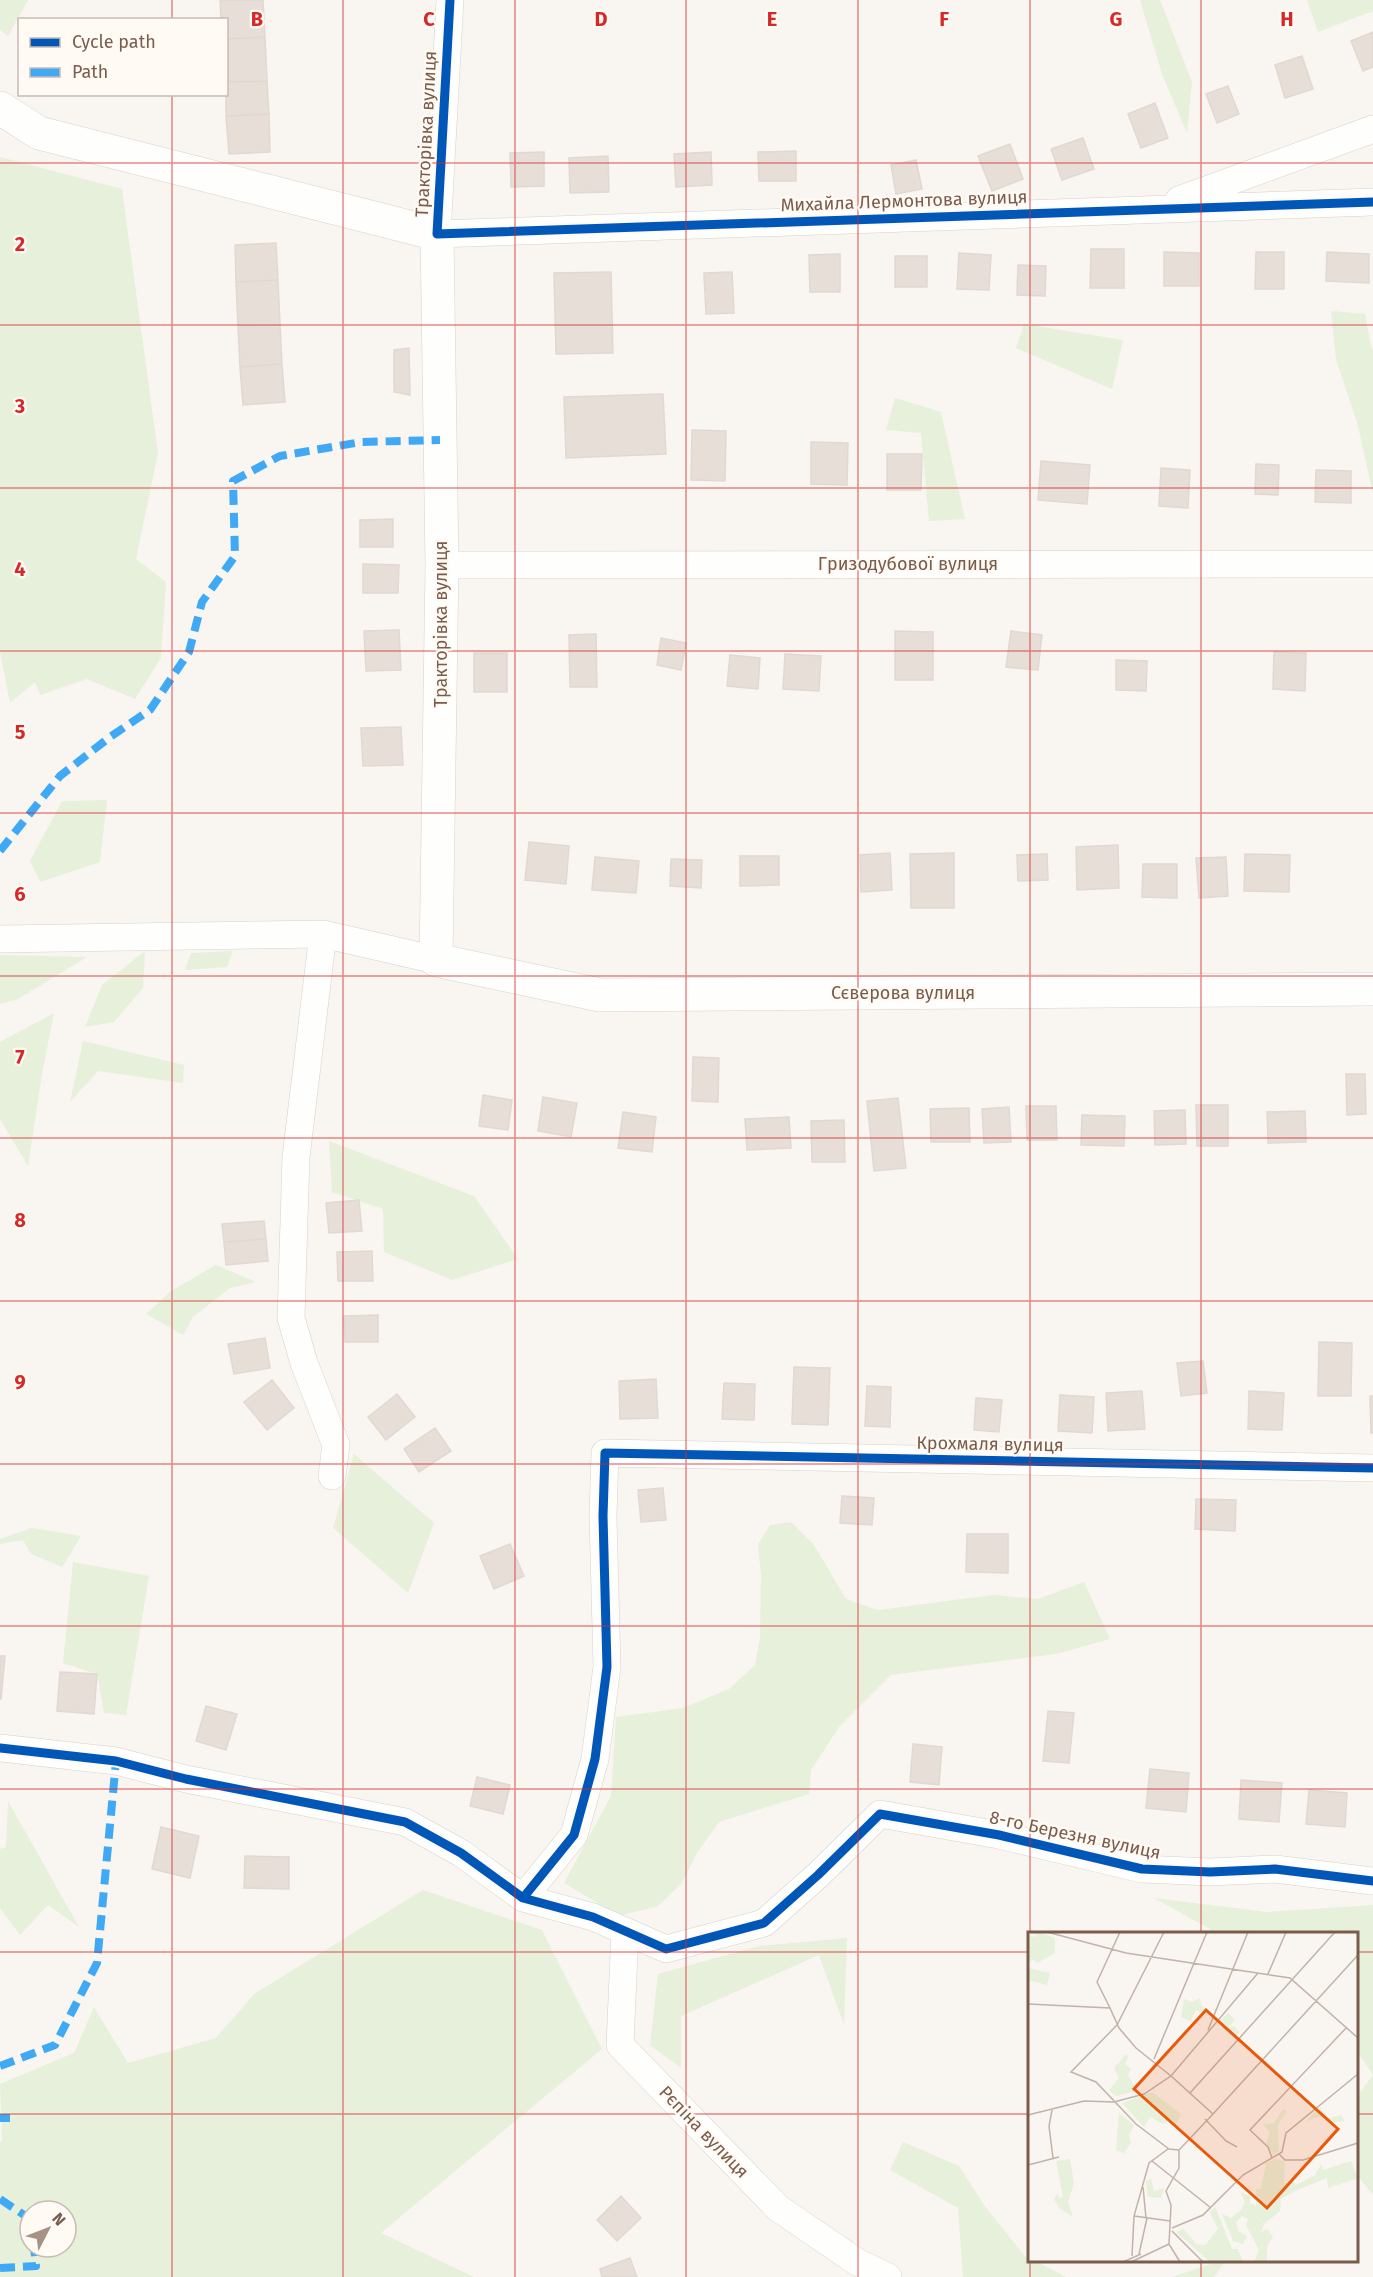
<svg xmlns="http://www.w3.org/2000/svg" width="1373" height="2277" font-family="'Fira Sans',sans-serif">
	<rect width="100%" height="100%" fill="#f9f5f0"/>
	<path fill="#e7f0db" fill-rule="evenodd" d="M0 0H28L8 36 0 30Z
		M1140 0H1160L1192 82 1187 133 1162 74Z
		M1307 0H1373V11L1318 32Z
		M0 157 122 189 158 453 136 559 166 582 161 658 135 699 87 679 40 695 35 682 10 703 0 652Z
		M1331 311 1365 314 1371 347 1373 350V493L1357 422 1336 359Z
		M1024 324 1123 340 1112 389 1016 348Z
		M895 398 941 412 965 519 929 521 921 433 886 430Z
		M107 800 100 862 40 882 30 861 62 801Z
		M145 951 143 988 114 1022 85 1027 102 985Z
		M233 951 227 967 185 970 191 953Z
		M0 955 87 957 18 999 0 1004Z
		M54 1013 42 1074 28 1166 0 1119V1042Z
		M83 1041 184 1065 183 1083 98 1071 70 1102Z
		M329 1141 474 1196 518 1259 452 1280 384 1252 383 1209 332 1192Z
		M216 1265 256 1282 230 1288 193 1317 183 1335 146 1314 171 1291Z
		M354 1454 434 1523 408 1593 333 1528Z
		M791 1522 814 1545 846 1599 878 1610 993 1595 1038 1599 1084 1582 1110 1639 1056 1654 891 1675 839 1727 811 1770 809 1794 719 1822 697 1853 681 1884 658 1906 619 1916 564 1883 611 1796 616 1717 683 1708 729 1689 755 1665 760 1637 761 1576 758 1544 770 1525Z
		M32 1528 81 1536 62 1567 31 1554 23 1540 0 1544V1539Z
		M73 1562 149 1576 126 1715 104 1713 97 1674 63 1663Z
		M8 1801 79 1927 48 1905 20 1935 0 1908V1849L6 1847Z
		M423 1890 542 1930 602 2049 381 2233 474 2277H0V2142L2 2141 0 2084 74 2053 94 2007 128 2063 216 2038 254 1994ZM30 2211H66V2247H30Z
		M1154 1898 1267 1912 1373 1905V2195L1356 2174 1357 2096 1373 2075 1357 2051 1356 1934 1217 1933Z
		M847 1938 844 2025 819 1955 681 2016V2068L650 2045 658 1974 759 1946Z
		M903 2142 959 2166 986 2208 1025 2256 1029 2258 1030 2260 1035 2261 1066 2277H963L958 2208 890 2170Z
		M1220 2261H1225L1214 2277H1172Z"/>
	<path fill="#e6ded7" stroke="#e2d8d2" stroke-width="1.5" d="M220 0H263L265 37 226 39V20H221Z
		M1373 32V67L1363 71 1351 41Z
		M265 37 267 81 226 82V39Z
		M1302 56 1313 89 1285 98 1275 65Z
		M267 81 269 114 226 116V82Z
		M1228 86 1239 114 1217 123 1206 94Z
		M1155 103 1168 138 1141 148 1128 114Z
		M269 114 270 152 229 154 226 116Z
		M1083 138 1094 169 1062 180 1051 149Z
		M1010 144 1023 179 992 191 978 156Z
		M796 151V181H759L758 152Z
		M544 152V186L511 187 510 153Z
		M711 152 712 185 676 187 674 154Z
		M608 156 609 192 570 193 569 158Z
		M916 160 922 189 896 194 891 165Z
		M276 243 278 280 236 282 235 245Z
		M1091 249H1124V288H1090Z
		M1164 252 1199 253V286H1164Z
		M1256 252H1284V289H1255Z
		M1327 252 1369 254V283L1326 281Z
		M959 253 991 255 989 290 957 289Z
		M840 254V292H810L809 255Z
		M895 256H927V287H895Z
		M1018 265 1046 266 1045 296 1017 295Z
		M611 272 613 353 556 354 554 273Z
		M732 272 734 313 706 314 704 273Z
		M278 280 280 325 238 326 236 282Z
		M280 325 282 364 240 367 238 326Z
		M409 348 410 395 394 392V350Z
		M282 364 285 402 243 405 240 367Z
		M663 394 666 454 566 458 564 397Z
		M692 430 726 431 725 481 691 480Z
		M811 442 848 443 847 485 811 484Z
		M887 454H922L921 490H887Z
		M1041 461 1090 465 1087 504 1038 500Z
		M1256 464 1279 465 1278 495 1255 494Z
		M1161 468 1190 470 1188 508 1159 506Z
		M1316 470 1351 471V503L1315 502Z
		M393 519V547H360V520Z
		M363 564 399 565 398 593H363Z
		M399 630 401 670 366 671 364 631Z
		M895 631 933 632V680H895Z
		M1011 631 1042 635 1038 670 1006 667Z
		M596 634 597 687H570L569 635Z
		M661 638 686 643 681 670 657 665Z
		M1274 652 1306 653 1305 691 1273 689Z
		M474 653H507V692H474Z
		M785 654 821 656 819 691 783 689Z
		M730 655 760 658 758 689 727 686Z
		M1116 660 1147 661 1146 691 1116 690Z
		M401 727 403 765 363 766 361 728Z
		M529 842 569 846 566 884 525 880Z
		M1118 845 1119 888 1077 890 1076 847Z
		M890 853 892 890 861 892 860 855Z
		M954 853V908H911L910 854Z
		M1047 854 1048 880 1018 881 1017 855Z
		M1245 854 1290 855 1289 892 1244 891Z
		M740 856H779V885L740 886Z
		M595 857 639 861 636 893 592 890Z
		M1226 857 1228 896 1199 898 1196 858Z
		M671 859 702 860 701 888 670 886Z
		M1143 864H1177V898L1142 897Z
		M693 1057 719 1058 718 1102 692 1101Z
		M1346 1074H1365L1366 1114 1347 1115Z
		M483 1095 512 1100 508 1130 479 1126Z
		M543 1097 577 1103 571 1137 538 1131Z
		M898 1098 906 1168 874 1171 867 1101Z
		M1196 1105H1228V1146H1197Z
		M1026 1106H1056L1057 1140H1027Z
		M1009 1107 1011 1142 984 1143 982 1109Z
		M969 1108 970 1142H931L930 1109Z
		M1185 1110 1186 1144 1155 1145 1154 1111Z
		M1305 1111 1306 1142 1268 1143 1267 1112Z
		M623 1112 656 1117 652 1152 618 1148Z
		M1082 1115 1125 1116 1124 1146 1081 1145Z
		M789 1117 791 1148 747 1150 745 1119Z
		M844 1120 845 1162H812L811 1121Z
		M359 1200 362 1231 329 1233 326 1203Z
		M264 1221 266 1239 224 1242 222 1224Z
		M266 1239 268 1261 226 1265 224 1242Z
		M372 1251 373 1281H338L337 1252Z
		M378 1315V1342H345L344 1316Z
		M265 1338 270 1368 234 1374 228 1344Z
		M1319 1342 1352 1343 1351 1396H1318Z
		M1203 1361 1207 1393 1181 1396 1177 1363Z
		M794 1367 830 1368 828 1425 792 1424Z
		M656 1379 658 1418 620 1419 619 1381Z
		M272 1380 294 1408 267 1430 244 1402Z
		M724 1383 755 1384 754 1420 722 1419Z
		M867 1386 891 1387 890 1427 865 1426Z
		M1142 1391 1145 1429 1108 1431 1106 1393Z
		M1249 1391 1284 1393 1282 1430 1248 1429Z
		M397 1394 415 1417 386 1440 368 1417Z
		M1060 1395 1094 1397 1092 1433 1058 1431Z
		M1370 1396H1373V1433H1371Z
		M976 1398 1002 1400 999 1432 974 1430Z
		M435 1428 451 1451 419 1472 404 1449Z
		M663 1488 666 1520 641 1522 638 1490Z
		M842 1496 874 1498 872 1525 840 1523Z
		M1196 1499 1236 1500 1235 1531 1195 1529Z
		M967 1534H1008V1573L966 1572Z
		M510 1544 524 1576 494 1589 480 1556Z
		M0 1656H5L1 1699H0Z
		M60 1672 97 1674 94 1714 57 1711Z
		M206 1706 237 1714 226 1750 196 1741Z
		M1048 1711 1074 1713 1069 1763 1043 1761Z
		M913 1744 942 1747 939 1785 910 1782Z
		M1150 1769 1189 1773 1186 1812 1146 1808Z
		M477 1777 510 1785 503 1814 470 1806Z
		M1241 1780 1282 1783 1279 1822 1239 1819Z
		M1309 1790 1347 1793 1345 1827 1306 1824Z
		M161 1827 199 1836 190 1878 152 1869Z
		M245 1856 289 1857V1889L244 1888Z
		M621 2196 641 2218 617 2241 597 2220Z
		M630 2258 637 2277H602L600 2269Z"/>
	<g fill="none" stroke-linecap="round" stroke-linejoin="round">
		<defs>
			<path id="street" d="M450 0 437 234 1373 202
				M1179 200 1373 129
				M442 565 1373 564
				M323 934 296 1157 291 1318 304 1363 336 1445 332 1476
				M0 939 323 934 436 960
				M0 1748 116 1761 186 1779 405 1822 461 1853 523 1898 593 1917 666 1949 764 1923 818 1875 880 1814 999 1835 1142 1869 1210 1872 1275 1869 1373 1881
				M523 1898 574 1835 595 1759 607 1667 603 1516 605 1453 1373 1468
				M625 1931 620 2045 778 2208 857 2262 888 2277"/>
			<path id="secondary" d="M0 108 39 133 437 234 442 565 436 960 600 995 1373 989"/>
		</defs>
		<use href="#street" stroke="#d7d1cb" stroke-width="28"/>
		<use href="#secondary" stroke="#d9d2cb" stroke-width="34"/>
		<use href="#street" stroke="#fefefd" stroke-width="27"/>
		<use href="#secondary" stroke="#fefefd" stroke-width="33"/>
		<path stroke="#3fa9f5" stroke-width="8" stroke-dasharray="15 8" stroke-linecap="butt" d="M0 851 60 776 110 737 150 710 189 652 202 602 235 556 233 481 280 456 361 442 440 440
			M0 2066 55 2045 97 1963 116 1761
			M0 2118H10
			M0 2199 30 2219
			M0 2268 36 2266 34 2247"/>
		<defs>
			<path id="cycleway" d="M450 0 437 234 1373 202
				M0 1748 116 1761 186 1779 405 1822 461 1853 523 1898 593 1917 666 1949 764 1923 818 1875 880 1814 999 1835 1142 1869 1210 1872 1275 1869 1373 1881
				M523 1898 574 1835 595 1759 607 1667 603 1516 605 1453 1373 1468"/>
		</defs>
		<use href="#cycleway" stroke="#fffaf3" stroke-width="13"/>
		<use href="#cycleway" stroke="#0057b8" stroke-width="9"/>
	</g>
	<path fill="none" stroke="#d62828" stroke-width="1.5" stroke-opacity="0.55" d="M172 0V20M343 0V2277M515 0V2277M686 0V2277M858 0V2277M1030 0V1934M1201 0V1934M172 94V2277M0 163H1373M0 325H1373M0 488H1373M0 651H1373M0 813H1373M0 976H1373M0 1138H1373M0 1301H1373M0 1464H1373M0 1626H1373M0 1789H1373M0 1952H1030M1356 1952H1373M0 2114H1030M1356 2114H1373M1030 2260V2277M1201 2260V2277"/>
	<g text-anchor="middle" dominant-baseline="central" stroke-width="4.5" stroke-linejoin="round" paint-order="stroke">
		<g font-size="18" fill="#7a5c4d" stroke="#fffaf3">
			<text transform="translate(426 134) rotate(-87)">Тракторівка вулиця</text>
			<text transform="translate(904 201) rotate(-2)">Михайла Лермонтова вулиця</text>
			<text x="908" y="564">Гризодубової вулиця</text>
			<text transform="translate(441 624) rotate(-90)">Тракторівка вулиця</text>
			<text x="903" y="993">Сєверова вулиця</text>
			<text transform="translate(990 1444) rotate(1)">Крохмаля вулиця</text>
			<text transform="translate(1075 1835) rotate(12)">8-го Березня вулиця</text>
			<text transform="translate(704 2132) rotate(46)">Рєпіна вулиця</text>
		</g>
	</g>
	<g transform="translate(1028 1932)">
		<rect width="330" height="330" fill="#f9f5f0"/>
		<path d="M10 0 27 6V21L9 31 5 27 0 33V3L7 5ZM0 36 22 41 19 53 0 48ZM172 66 173 73 179 77 177 83 168 78 163 88 176 95 153 85 156 67 164 70ZM200 81 207 88 200 96 206 94 212 100 208 104 194 96H199L193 88ZM97 123 101 124 97 132 103 137 100 143 109 159 88 164 81 158 91 146 86 136ZM124 160 153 182 148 193 141 190 135 192 122 185 116 195 94 171ZM292 175 301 186 313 183 317 189 300 192 298 186 289 185 277 190ZM255 177 259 179 250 193 251 219 245 223 238 211 242 201 235 192 246 191ZM91 181 106 193 101 203 103 211 96 221 88 218ZM42 227 46 251 40 270 45 285 31 276 26 267 30 261 31 266 35 265 28 229ZM247 227 257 229 256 252 264 248 268 253 287 243 293 232 295 238 323 229 330 246 300 256 299 246 269 258 253 267 252 279 236 292 224 279 236 293 233 300 240 297 245 305 239 314V330H226L231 318 218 293 220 287 214 284 208 290 210 299 219 304 215 312 205 309 194 282 203 286 213 278 217 270 212 260 222 264V271L228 274V257H233L238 231ZM123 247 126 259 136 256 133 266 120 265 118 249ZM187 274 204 317H210L215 330 181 329 148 300 156 297 168 312 177 313 190 297 182 281Z" fill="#e7f0db"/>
		<path fill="none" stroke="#c2b3aa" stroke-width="1.5" d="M19 0 98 21 262 46 330 106M136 0 89 93 43 140 68 150 108 192 141 217 151 218 185 182M240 42 258 0M0 72 82 76 91 96 108 116 143 144 230 41M82 76 69 50 92 0M180 98 220 0M126 127 179 0M162 161 307 0M24 178 21 194 25 226M0 183 56 169 86 170 116 162 143 144 185 182 330 23M177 187 198 209 209 215M151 218V236L138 259 143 273 141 312 152 330M251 222 257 228H275L330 211M244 226 240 215 222 198 319 95M124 229 183 276M0 233 31 225M115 255 118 286M106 284 142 289M144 296 175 283 215 243 254 220 258 201 330 142M144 299 175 330M111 322 119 286M104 324 106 284 121 231 140 217M95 330 113 322M103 330 141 312"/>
		<path fill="#e8590c" fill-opacity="0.15" stroke="#e8590c" stroke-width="3" d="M178 78 310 197 239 276 106 157Z"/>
		<rect width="330" height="330" fill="none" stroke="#7a5c4d" stroke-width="3"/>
	</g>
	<g font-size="20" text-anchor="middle" font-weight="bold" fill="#d62828" stroke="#fffaf3" stroke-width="4.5" stroke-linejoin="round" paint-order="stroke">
		<text x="257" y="26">B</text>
		<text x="429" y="26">C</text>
		<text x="601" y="26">D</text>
		<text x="772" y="26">E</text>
		<text x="944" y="26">F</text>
		<text x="1116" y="26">G</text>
		<text x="1287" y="26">H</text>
		<text x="20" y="251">2</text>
		<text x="20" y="413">3</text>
		<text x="20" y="576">4</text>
		<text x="20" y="739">5</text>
		<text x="20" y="901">6</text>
		<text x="20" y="1064">7</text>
		<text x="20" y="1227">8</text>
		<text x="20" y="1389">9</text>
	</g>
	<rect x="18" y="18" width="210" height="78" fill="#fffaf3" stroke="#cabbb1" stroke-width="1.5"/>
	<rect x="30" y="38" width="30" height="9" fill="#0057b8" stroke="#cabbb1" stroke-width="1.5"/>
	<text x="72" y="48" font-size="18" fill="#7a5c4d">Cycle path</text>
	<rect x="30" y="68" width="30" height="9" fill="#3fa9f5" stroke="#cabbb1" stroke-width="1.5"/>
	<text x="72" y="78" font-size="18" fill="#7a5c4d">Path</text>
	<g transform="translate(48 2229) rotate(48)"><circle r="28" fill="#fffaf3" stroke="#cabbb1" stroke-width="1.5"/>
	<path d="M0-4.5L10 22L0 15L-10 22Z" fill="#a69286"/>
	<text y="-9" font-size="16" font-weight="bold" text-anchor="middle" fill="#7a5c4d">N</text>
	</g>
</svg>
